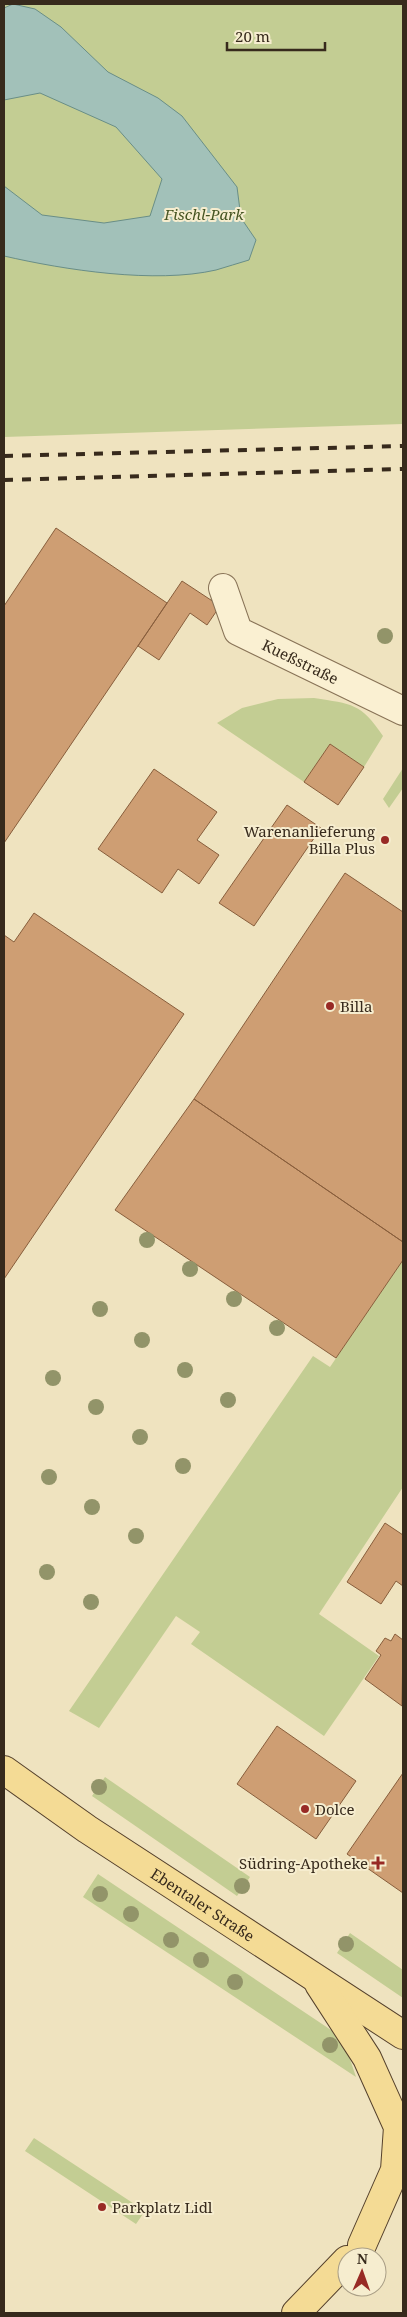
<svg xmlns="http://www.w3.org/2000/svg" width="407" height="2317" font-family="'Noto Serif',serif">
	<rect width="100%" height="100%" fill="#efe3bf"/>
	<path fill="#c3cd93" d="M4 4H403V424L4 437Z
		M314 698C352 704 361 703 383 736L364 767 330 744 304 782 217 723 242 708 278 699Z
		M403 768V788L389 808 383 799Z
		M403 1260V1487L319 1614 379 1656 324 1736 191 1644 200 1632 176 1616 99 1728 69 1711 313 1356 330 1367Z
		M105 1777 250 1877 237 1896 92 1796Z
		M98 1874 343 2038 356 2077 83 1897Z
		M350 1933 403 1970V1998L337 1953Z
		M34 2138 145 2211 136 2224 25 2151Z"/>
	<path fill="#a2c1b9" stroke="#698e87" d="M13 4 35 9 61 27 108 72 158 98 182 116 237 187 241 218 256 240 249 260C238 263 227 267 216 270 155 284 65 270 4 256V186L42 215 104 223 150 216 162 179 116 127 40 93 4 100V8Z"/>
	<path fill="#ce9e73" stroke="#885e3c" d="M56 528 167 603 4 843V606Z
		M182 581 220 606 207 625 190 613 159 660 138 646Z
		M330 744 364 767 338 805 304 782Z
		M154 769 217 812 197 840 219 855 199 884 178 869 162 893 98 849Z
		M287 805 321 828 254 926 219 903Z
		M345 873 403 912V1242L194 1099Z
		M34 913 184 1014 4 1279V935L14 942Z
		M194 1099 403 1242V1260L336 1358 115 1210Z
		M385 1523 403 1535V1586L396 1581 381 1604 347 1582Z
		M395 1634 403 1640 402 1706 365 1679 381 1655 376 1651 385 1638 391 1641Z
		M277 1726 356 1781 316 1839 237 1784Z
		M403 1773V1893L347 1854Z"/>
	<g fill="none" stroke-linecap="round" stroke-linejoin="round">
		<defs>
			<g id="minor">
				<path id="s1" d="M223 588 238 631 403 711"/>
			</g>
			<g id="major">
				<path id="s2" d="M4 1770 87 1829 403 2035"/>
				<path d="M319 1984 367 2058 398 2127 395 2170 362 2245"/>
				<path d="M296 2313 347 2260"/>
			</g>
		</defs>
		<use href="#minor" stroke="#887357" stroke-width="30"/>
		<use href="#major" stroke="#55412c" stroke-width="30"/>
		<use href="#minor" stroke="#faf0d2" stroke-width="28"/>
		<use href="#major" stroke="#f4db95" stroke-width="28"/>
		<path stroke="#372a1c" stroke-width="4" stroke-dasharray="9 9" stroke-linecap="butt" d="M4 456 403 446
			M4 480 403 469"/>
	</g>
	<g fill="#929469">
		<circle cx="385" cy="636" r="8"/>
		<circle cx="147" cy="1240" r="8"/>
		<circle cx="190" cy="1269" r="8"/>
		<circle cx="234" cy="1299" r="8"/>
		<circle cx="100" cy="1309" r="8"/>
		<circle cx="277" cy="1328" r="8"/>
		<circle cx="142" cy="1340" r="8"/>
		<circle cx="185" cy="1370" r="8"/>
		<circle cx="53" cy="1378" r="8"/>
		<circle cx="228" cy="1400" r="8"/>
		<circle cx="96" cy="1407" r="8"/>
		<circle cx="140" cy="1437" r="8"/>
		<circle cx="183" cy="1466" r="8"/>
		<circle cx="49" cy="1477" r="8"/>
		<circle cx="92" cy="1507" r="8"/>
		<circle cx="136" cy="1536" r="8"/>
		<circle cx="47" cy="1572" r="8"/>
		<circle cx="91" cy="1602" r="8"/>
		<circle cx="99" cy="1787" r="8"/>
		<circle cx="242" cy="1886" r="8"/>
		<circle cx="100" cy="1894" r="8"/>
		<circle cx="131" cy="1914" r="8"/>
		<circle cx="171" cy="1940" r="8"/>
		<circle cx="346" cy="1944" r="8"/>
		<circle cx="201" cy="1960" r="8"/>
		<circle cx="235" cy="1982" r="8"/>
		<circle cx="330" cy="2045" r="8"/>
	</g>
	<g fill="#982a25" stroke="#f6edcf" stroke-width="2">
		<circle cx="385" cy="840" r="5"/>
		<circle cx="330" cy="1006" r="5"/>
		<circle cx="305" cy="1809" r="5"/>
		<path d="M375.5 1855.5h5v5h5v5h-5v5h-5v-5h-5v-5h5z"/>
		<circle cx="102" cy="2207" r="5"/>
	</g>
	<g text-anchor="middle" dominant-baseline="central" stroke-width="4" stroke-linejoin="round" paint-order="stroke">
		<g font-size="15" font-style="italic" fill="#455422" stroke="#f6edcf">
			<text x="204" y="214">Fischl-Park</text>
		</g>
		<g font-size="15" fill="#372a1c" stroke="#f6edcf">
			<text stroke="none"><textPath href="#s1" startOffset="115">Kueßstraße</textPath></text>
			<text stroke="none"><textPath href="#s2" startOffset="240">Ebentaler Straße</textPath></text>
		</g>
		<g font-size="15" fill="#372a1c" stroke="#f6edcf" text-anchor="start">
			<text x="375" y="831" text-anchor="end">Warenanlieferung<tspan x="375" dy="17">Billa Plus</tspan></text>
			<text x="340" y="1006">Billa</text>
			<text x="315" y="1809">Dolce</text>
			<text x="368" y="1863" text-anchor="end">Südring-Apotheke</text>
			<text x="112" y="2207">Parkplatz Lidl</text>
		</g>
	</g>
	<rect width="407" height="2317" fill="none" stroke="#372a1c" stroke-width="10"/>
	<g transform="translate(362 2272) rotate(2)"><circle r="24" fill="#f6edcf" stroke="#aa9f87"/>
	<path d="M0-4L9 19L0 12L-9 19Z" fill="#982a25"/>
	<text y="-8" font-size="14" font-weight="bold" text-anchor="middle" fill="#372a1c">N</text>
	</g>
	<path d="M227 42v8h98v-8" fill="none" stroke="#372a1c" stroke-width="2.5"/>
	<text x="235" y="42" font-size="15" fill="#372a1c" stroke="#f6edcf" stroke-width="4" paint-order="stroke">20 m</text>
</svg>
